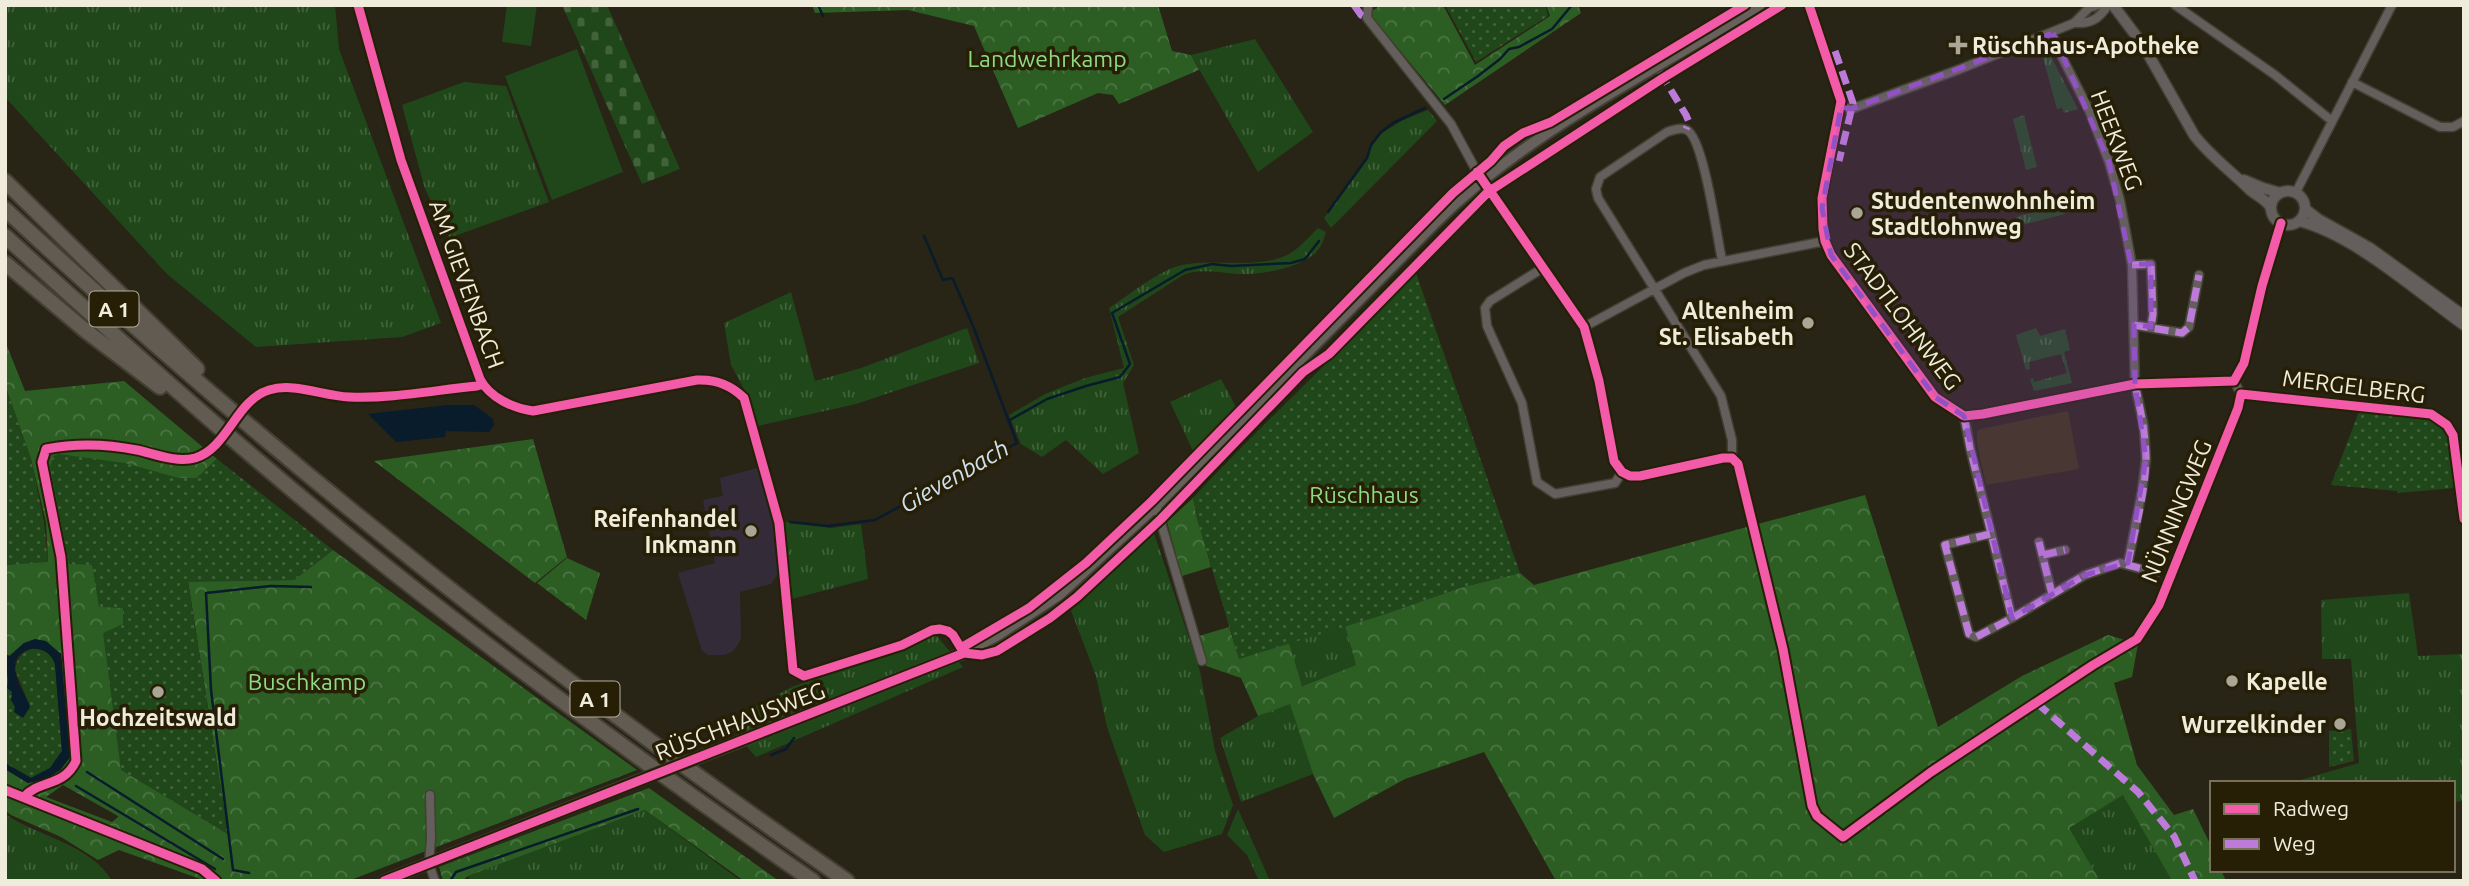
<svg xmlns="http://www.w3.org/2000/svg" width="2469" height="886" font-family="Ubuntu,sans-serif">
	<defs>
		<pattern id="grass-tufts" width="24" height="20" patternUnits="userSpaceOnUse" patternTransform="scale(1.75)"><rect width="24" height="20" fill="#204719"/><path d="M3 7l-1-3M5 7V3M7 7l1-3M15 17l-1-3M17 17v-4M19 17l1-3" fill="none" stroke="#41623a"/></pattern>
		<pattern id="forest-crowns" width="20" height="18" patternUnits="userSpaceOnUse" patternTransform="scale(1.75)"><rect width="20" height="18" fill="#2c5e24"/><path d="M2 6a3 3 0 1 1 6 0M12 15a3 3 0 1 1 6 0" fill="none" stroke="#4b7543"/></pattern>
		<pattern id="cemetery-stones" width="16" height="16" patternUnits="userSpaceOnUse" patternTransform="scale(1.75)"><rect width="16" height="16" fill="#204719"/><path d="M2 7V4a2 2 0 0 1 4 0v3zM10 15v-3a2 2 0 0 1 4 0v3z" fill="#41623a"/></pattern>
		<pattern id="park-dots" width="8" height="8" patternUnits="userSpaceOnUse" patternTransform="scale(1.75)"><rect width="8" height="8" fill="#204719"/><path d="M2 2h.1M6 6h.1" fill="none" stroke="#41623a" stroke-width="1.8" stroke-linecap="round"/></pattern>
	</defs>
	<rect width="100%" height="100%" fill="#282416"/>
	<path fill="#332c38" d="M757 468 767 491 777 539 780 571 771 584 740 592 741 638 737 646 732 652 724 655H708L702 651 678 573 715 563 703 500 723 496 720 478Z"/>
	<path fill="#383111" d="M2068 411 2079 469 1986 485 1977 443V431L1980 429Z"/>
	<path fill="url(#grass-tufts)" d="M5 5H335L339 49 441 323 402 337 256 347 167 274 5 97Z
		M1255 39 1313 132 1258 172 1191 55Z
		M2044 49 2048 51 2078 109 2064 113 2062 108 2057 109 2041 50Z
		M464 82 506 86 549 202 449 238 425 189 402 105Z
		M1428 110 1437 121 1331 228 1324 218 1367 159 1372 146 1382 133 1403 120Z
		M2024 115 2037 167 2026 170 2013 119Z
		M2063 205 2065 214 2015 227 2011 224 2018 216Z
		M1318 228 1326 232C1324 237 1323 243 1320 247 1307 268 1261 275 1238 274 1219 273 1200 268 1183 275L1118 317 1134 365 1123 383 1139 453 1103 474 1066 440 1042 457 1021 444 1009 415 1045 394 1085 378 1124 368 1109 308C1126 297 1159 271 1178 266 1212 257 1251 270 1285 256 1298 250 1308 238 1318 228Z
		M791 292 815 381 861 368 967 328 979 363 856 404 758 426 751 402 731 365 724 323Z
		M2036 328 2040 336 2065 329 2070 350 2064 352 2072 383 2034 391 2030 379 2033 378 2034 382 2067 373 2061 354 2029 362 2030 369 2026 370 2016 335Z
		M1221 379 1237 409 1194 453 1170 402Z
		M781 521 831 528 861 524 868 579 788 600Z
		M1153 530 1200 671 1215 751 1233 805 1222 834 1164 852 1145 835 1107 727 1096 676 1070 608Z
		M2409 593 2418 656 2464 654V801L2453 802V783H2290L2359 763 2351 659H2322L2321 600Z
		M1345 626 1356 665 1301 686 1289 643Z
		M936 635 963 667 756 757 729 726 745 719 741 714 792 687Z
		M1290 703 1313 774 1241 802 1220 738 1258 716Z
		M2123 794 2172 881H2100L2068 828Z
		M1238 809 1270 881H1259L1247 855 1227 835Z
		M645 810 741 881H470L468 876Z
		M5 814C37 836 92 845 112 881H5Z"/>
	<path fill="url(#forest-crowns)" fill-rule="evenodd" d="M812 5H1158L1172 51 1191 55 1199 70 1119 104 1113 95 1098 93 1018 128 974 26 908 10 815 13Z
		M1381 5H1443L1475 65 1550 16 1546 5H1578L1581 13 1445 105 1372 17V11Z
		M5 341 25 391 124 381 217 459 197 478H179L92 565 123 608 122 770 228 834 188 581 294 580 333 550 637 770 348 881H206L119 850 98 860 61 837 11 815 5 810V769L28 783 60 771 70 757 61 654 24 643 9 656 5 654V565L48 561 46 522 31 459 5 385ZM63 785 118 816V817L112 822 46 797Z
		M533 439 567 557 535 583 374 461Z
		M1865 495 1938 727 2022 676 2108 635 2138 644 2132 677 2114 683 2137 765 2174 815 2193 809 2212 848V870H2221L2226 881H2172L2123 795 2069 828 2100 881H1556L1484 752 1405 779 1334 818 1313 774 1290 704 1258 716 1241 678 1206 666 1199 636 1229 627 1239 658 1289 643 1302 686 1356 665 1345 626 1463 587 1520 573 1534 585Z
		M1193 498 1211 567 1182 576 1167 522Z
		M567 558 600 573 586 620 537 583Z
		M649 788 779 881H744L645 810 468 876 462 881H443L439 867Z"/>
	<path fill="url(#cemetery-stones)" d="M562 5H607L680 169 642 184Z"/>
	<path fill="url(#park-dots)" d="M1445 5H1545L1548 16 1476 62Z
		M1415 270 1520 573 1463 587 1383 615 1239 659 1196 516 1193 498C1265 420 1345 350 1415 270Z
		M5 385 31 459 44 521 48 562 5 565Z
		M2360 409C2386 412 2436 408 2449 438 2455 451 2455 471 2457 486L2455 488 2398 493 2397 491 2331 485Z
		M59 454 125 463 179 478H197L217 459 333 550 294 580 188 582 228 834 121 770 103 633 123 624V608L99 607 92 565 69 564 50 467 53 456Z
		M36 648C47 650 52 653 55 664L62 751 50 768 31 778 5 763V669L12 692 30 706 15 670C17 657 23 650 36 648Z
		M2351 729 2354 761 2329 767V731Z"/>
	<path fill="#204719" d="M507 5H537L531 46 502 42Z
		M577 49 623 172 552 200 505 76Z"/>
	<path fill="#081c2b" d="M448 405H474L493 419 494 425 489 432 446 431 445 437 396 442 368 414Z
		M35 639 46 641 61 654 70 757C59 773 48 781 28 783L5 769V763L31 778 50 768 62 751 55 664C47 640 12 646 15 670 16 682 26 696 30 707L23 718 14 712 15 707 11 700 12 692 7 688C10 677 5 666 5 654L10 656 24 643Z"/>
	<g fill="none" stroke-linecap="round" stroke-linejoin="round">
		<path stroke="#081c2b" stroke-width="2.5" d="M818 5 823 16
			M1444 99 1478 76 1500 59 1509 49 1519 47 1552 29 1572 5
			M1328 212 1367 158 1371 145 1380 133 1393 123 1425 108
			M1008 421 1047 399 1086 386 1120 377 1130 364 1112 313 1185 270 1212 264 1231 266 1291 263 1305 259 1319 241
			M790 522 828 526 875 520 1017 443 973 326 953 279 951 278 943 280 924 236
			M771 755 786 749 794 738
			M87 772 223 859
			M76 786 215 869
			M249 873 233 870 211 690 206 593 271 586 311 587
			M450 881 456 872 638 809"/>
		<defs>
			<path id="minor" d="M358 5 401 160 480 379C490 398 513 408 533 411L697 380C716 379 731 385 744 398L779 523 793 670 804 676 902 645 932 630 940 629 948 631 953 635 964 653
				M1368 5 1367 18 1451 124 1477 172 1584 327 1599 381 1614 461 1622 472 1630 476H1640L1723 458H1732
				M1809 5 1841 101 1822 198 1823 229 1825 241 1831 255 1935 397 1964 416 1983 414 2135 384 2234 381
				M2175 5 2275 75 2332 121
				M2074 23 2089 8 2098 5
				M2053 33 2054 41 2090 112 2109 162 2120 200 2132 265 2135 384 2144 427 2146 459 2142 491 2128 563
				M2352 82 2440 127H2453L2464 121
				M1841 107 1851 109 1960 69 2074 23C2091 24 2099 19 2108 5
				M2296 192 2392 5
				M1722 260C1717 238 1704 139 1687 130 1681 127 1673 130 1667 132L1600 177 1596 189 1598 198 1721 396 1732 440V458L1738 464 1753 525
				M2132 265 2151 264 2153 314 2151 327
				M1543 268 1490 301 1485 308 1487 326 1522 403 1537 482 1555 494 1615 483 1622 472
				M2134 325 2182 333 2189 327 2199 275
				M1584 327 1684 273 1704 265 1825 241
				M2234 381 2244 363 2262 286 2281 223
				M2241 394 2431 414 2447 425 2453 435 2464 519
				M1964 416 1970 448 2012 618
				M1156 506 1202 661
				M1990 534 1945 545 1969 634 1976 637 2012 618 2085 575 2120 563 2141 569
				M2039 542 2052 594
				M2043 555 2065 550
				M2137 639 2159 605 2238 408 2241 394 2234 381
				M5 790 202 869 216 881
				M430 795 431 838 429 864 435 881"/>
			<path id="tertiary" d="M2113 5 2143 45 2194 135C2210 156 2231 171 2250 190 2257 196 2266 199 2271 208
				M2244 180 2263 188 2280 193
				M2271 208a17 17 0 1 1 34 0a17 17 0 1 1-34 0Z
				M2305 209 2318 219 2370 248 2464 316
				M2299 221C2356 236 2416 291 2464 325"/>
			<path id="secondary" d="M713 752 964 653 998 635 1059 595 1156 506 1435 223C1529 130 1649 74 1760 5
				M384 881 637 781"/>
			<path id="motorway" d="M5 181 197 369
				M5 209C268 454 551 677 847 881
				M5 236C140 359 277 482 421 594 549 693 680 789 813 881
				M5 263 86 331 160 387"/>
		</defs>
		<use href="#minor" stroke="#423f33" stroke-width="11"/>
		<use href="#tertiary" stroke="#423f33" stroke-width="13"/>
		<use href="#secondary" stroke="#423f33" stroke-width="14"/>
		<use href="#motorway" stroke="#423f33" stroke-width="18"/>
		<use href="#minor" stroke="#645f5c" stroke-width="8"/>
		<use href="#tertiary" stroke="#645f5c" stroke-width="10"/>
		<use href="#secondary" stroke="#67605c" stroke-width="10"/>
		<use href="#motorway" stroke="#625b52" stroke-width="14"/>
		<defs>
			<path id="secondary-bridge" d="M637 781 713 752"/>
		</defs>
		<use href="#secondary-bridge" stroke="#423f33" stroke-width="14" stroke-linecap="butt"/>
		<use href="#secondary-bridge" stroke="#67605c" stroke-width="10"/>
		<path stroke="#bd7bd9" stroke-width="7" stroke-dasharray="14 7" stroke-linecap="butt" d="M1354 5 1361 15 1367 18
			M1835 51 1853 103 1839 161
			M1660 72 1686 115 1689 122 1686 129
			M2132 265 2151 264 2153 314 2151 327
			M2134 325 2182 333 2189 327 2199 275
			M1964 416 1970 448 2012 618
			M1990 534 1945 545 1969 634 1976 637 2012 618 2085 575 2120 563 2171 576
			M2039 542 2052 594
			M2043 555 2065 550
			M2128 563C2135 530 2145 495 2146 460 2146 434 2140 409 2135 384
			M2037 703 2138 792 2174 836 2195 881"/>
		<defs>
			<path id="cycleway" d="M358 5 401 160 480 379C490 398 513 408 533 411L697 380C716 379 731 385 744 398L779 523 793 670 804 676 902 645 932 630 940 629 948 631 953 635 964 653
				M1809 5 1841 101 1822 198 1823 229 1825 241 1831 255 1935 397 1964 416 1983 414 2135 384 2234 381 2244 363 2262 286 2281 223
				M1477 172 1584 327 1599 381 1614 461 1622 472 1630 476H1640L1723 458H1732L1738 464 1783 649 1812 806 1817 816 1843 837 1931 772 2093 665 2137 639 2159 605 2238 408 2241 394 2431 414 2447 425 2453 435 2464 519
				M961 648 1029 608 1086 563 1152 501 1453 193 1491 161 1504 146 1523 133 1551 122 1745 5
				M964 653 982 655 997 651 1050 618 1077 597 1161 519 1303 372 1329 354 1488 192 1663 78 1782 5
				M5 790 202 869 216 881
				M24 797C40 779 63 788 76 761L61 557 42 462 46 449C76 443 107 444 137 450 155 454 176 463 195 458 228 448 236 400 269 390 294 382 323 396 349 397 391 399 435 390 477 386L483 384
				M384 881 964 653"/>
		</defs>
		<use href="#cycleway" stroke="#261f05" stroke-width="13"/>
		<use href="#cycleway" stroke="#f35aa7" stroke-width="9"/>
	</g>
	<path fill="#9252c5" fill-opacity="0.2" stroke="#9252c5" stroke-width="5" stroke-dasharray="14 9" stroke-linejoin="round" d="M2053 33 2109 162 2131 264H2151V327L2134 324 2135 384 2146 459 2128 563 2085 575 2012 618 1964 416 1935 397 1831 255 1822 208 1841 107 1851 109Z"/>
	<g fill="#aaa697" stroke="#261f05" stroke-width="2.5">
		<path d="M1954.5 34.5h7v7h7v7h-7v7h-7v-7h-7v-7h7z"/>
		<circle cx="1857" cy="213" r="7"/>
		<circle cx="1808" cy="323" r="7"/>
		<circle cx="751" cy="531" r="7"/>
		<circle cx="2232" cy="681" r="7"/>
		<circle cx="158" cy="692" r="7"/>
		<circle cx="2340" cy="724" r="7"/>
	</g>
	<g text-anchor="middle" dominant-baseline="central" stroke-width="7" stroke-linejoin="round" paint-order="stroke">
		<g fill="#261f05" stroke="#b3ae9c" stroke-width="2">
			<rect x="89.5" y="291.5" width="49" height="35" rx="5"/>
			<rect x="570.5" y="681.5" width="49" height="35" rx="5"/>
		</g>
		<g font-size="21" font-weight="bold" fill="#f0ecdc">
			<text x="114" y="309">A 1</text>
			<text x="595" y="699">A 1</text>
		</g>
		<g font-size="23" font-weight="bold" fill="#f0ecdc" stroke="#261f05" text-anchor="start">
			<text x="1972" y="45">Rüschhaus-Apotheke</text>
			<text x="1871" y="200">Studentenwohnheim<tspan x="1871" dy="26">Stadtlohnweg</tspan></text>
			<text x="1794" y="310" text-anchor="end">Altenheim<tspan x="1794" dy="26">St. Elisabeth</tspan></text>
			<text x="737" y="518" text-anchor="end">Reifenhandel<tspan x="737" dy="26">Inkmann</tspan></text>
			<text x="2246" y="681">Kapelle</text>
			<text x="158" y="717" text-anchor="middle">Hochzeitswald</text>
			<text x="2326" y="724" text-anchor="end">Wurzelkinder</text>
		</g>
		<g font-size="23" fill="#8ddc83" stroke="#261f05">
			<text x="1047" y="58">Landwehrkamp</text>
			<text x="1364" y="494">Rüschhaus</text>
			<text x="307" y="681">Buschkamp</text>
		</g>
		<g font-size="23" fill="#f0ecdc" stroke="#261f05">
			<text transform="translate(2117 140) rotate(69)">HEEKWEG</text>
			<text transform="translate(467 284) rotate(70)">AM GIEVENBACH</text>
			<text transform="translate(1903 316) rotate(53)">STADTLOHNWEG</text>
			<text transform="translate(2354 386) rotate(7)">MERGELBERG</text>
			<text transform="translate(2176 511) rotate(-68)">NÜNNINGWEG</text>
			<text transform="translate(740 721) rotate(-21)">RÜSCHHAUSWEG</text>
		</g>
		<g font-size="24" font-style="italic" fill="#cee0ef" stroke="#261f05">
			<text transform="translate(954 476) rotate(-30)">Gievenbach</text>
		</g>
	</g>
	<rect width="2469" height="886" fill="none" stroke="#f0ecdc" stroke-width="14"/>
	<rect x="2210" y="781" width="245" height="91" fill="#261f05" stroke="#77715b" stroke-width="2"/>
	<rect x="2224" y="804" width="35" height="10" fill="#f35aa7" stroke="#77715b" stroke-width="2"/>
	<text x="2273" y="816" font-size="21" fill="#f0ecdc">Radweg</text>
	<rect x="2224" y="839" width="35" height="10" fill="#bd7bd9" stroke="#77715b" stroke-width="2"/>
	<text x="2273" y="851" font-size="21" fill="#f0ecdc">Weg</text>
</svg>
